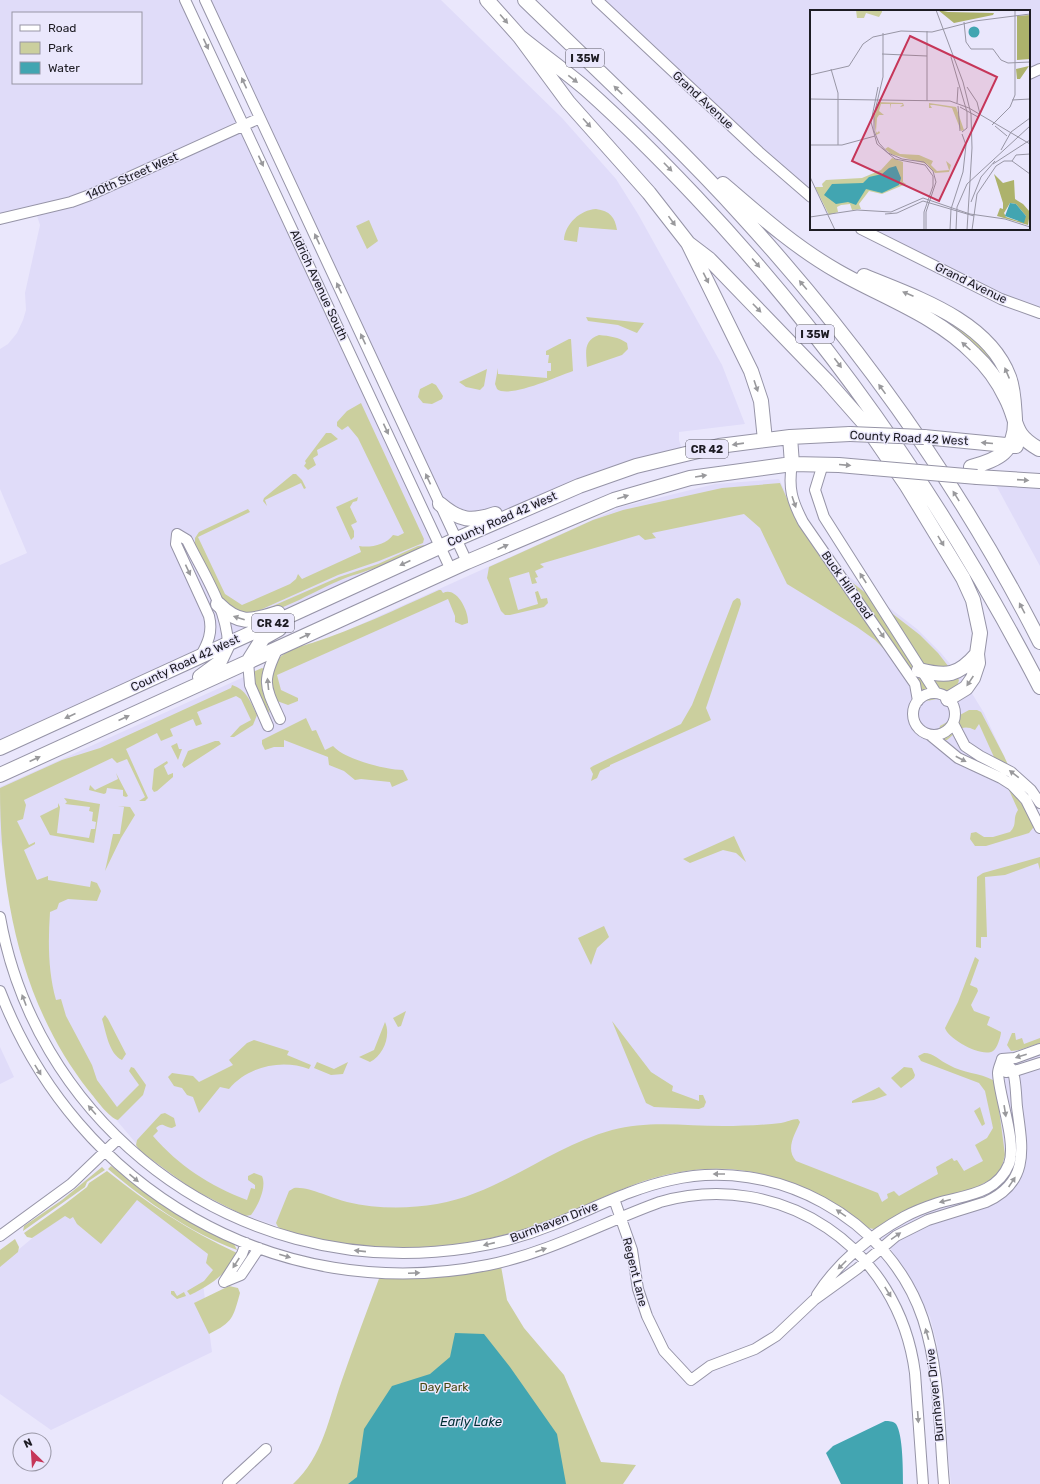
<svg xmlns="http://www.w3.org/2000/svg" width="1040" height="1484" font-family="Rubik,sans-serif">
	<rect width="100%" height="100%" fill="#eae7fc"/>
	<path fill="#e0dcf9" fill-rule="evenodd" d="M0 0H185L440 547 0 748V565L27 553 0 489V349L8 344 17 333 23 320 26 310 25 293 40 225 35 210 0 219ZM13 13H141V83H13Z
		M205 0H441L562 118 616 179 638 214 722 365 745 424 679 432V440L683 453 481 519 440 504Z
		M597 0H1040V320L1034 312 861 229H1029V11H811V197Z
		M977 477 1040 481V566L997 487Z
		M779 479 800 522 830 562 917 629 941 653 965 682 984 713 1040 834V1484H951L937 1344 930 1317 911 1282 891 1249 851 1213 820 1193 785 1178 747 1170 694 1168 283 1228 244 1215 140 1148 102 1103 63 1048 0 841V787L621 507 715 484Z
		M0 1047 14 1077 0 1084Z
		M107 1176 221 1263 203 1284 212 1352 51 1430 0 1394V1265Z"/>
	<path fill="#cbcf9e" d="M596 209C610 211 615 217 617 230L579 227 577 242 564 240C565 224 580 210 596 209Z
		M369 220 378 241 367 249 356 226Z
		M889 291 921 304 981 343 1006 380Z
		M586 317 644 323 637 333 618 325 588 321Z
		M599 335C610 336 618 337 627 343L628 349 622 355 587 367C586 353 583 340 599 335Z
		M569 339H571L573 371C558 376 509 399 497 389L495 384 498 368V374L547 378V371H551V363H548L549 355H546V351Z
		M487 369 484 386 480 390 466 387 459 382Z
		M432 383 436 385 443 396 442 399 432 404 423 403 418 397 420 389Z
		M361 403 424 539 423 543 379 561 338 575 247 616 225 605 195 545V538L199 532 248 509 250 512 198 537 225 594 242 605 290 584 296 579 298 574 302 579 361 552 359 546C370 548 386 545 393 535L398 536 404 533 358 438 348 426 342 430 337 426V422L347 411Z
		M326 433H331L338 439 317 450 318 455 313 458 316 465 308 470 304 466 306 463 305 461Z
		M293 474H296L302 480 306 488 304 489 301 483 265 500 267 506 263 501 264 498Z
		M780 483 795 516 836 570 920 635 938 653 959 680C957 692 934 703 923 700L892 657 875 640 857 627 787 584 760 528 744 514 652 533 656 538 645 540 639 535 540 564 544 567 535 571 538 577 535 578 537 583 532 584 529 572 509 578 518 610 538 604 535 592 538 591 541 599 547 598 548 603 544 607 510 615H505L501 611 487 578 489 567 593 520 623 510 722 488Z
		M358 497 357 501 353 502 350 507 357 522 351 525 354 531V537L351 540 336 507Z
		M425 545C406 561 366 570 343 579 315 590 282 613 252 615L339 577 378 564 418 546Z
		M439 590H441L443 593C457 586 469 612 468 623L462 625 455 622V616L448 599 277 675 281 690 298 698V701L288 705 277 701C271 688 268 673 277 661 283 651 301 646 312 643 355 629 397 609 439 590Z
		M737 598 740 599 741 604 706 708 711 720 610 765V766L600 771 597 778 591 781 593 774 590 768 593 766 681 724 692 705 733 601Z
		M262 668 264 669V695L270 713C263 708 253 680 253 672Z
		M232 685C247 690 250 701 257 715L253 725 234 737H230L240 726 251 720 241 699 236 696 197 712 202 724 196 726 193 719 170 729 173 736 161 741 157 733 126 749 148 798 145 801H139L145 797 127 759 117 763 112 758 24 800 26 805 23 819 17 821 29 845 35 842V844L24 850 37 880 48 876V880L90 887 91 881 97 883 101 891 97 901 68 899 59 903 57 909 50 912C48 942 48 971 56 1000L61 999 66 1016 92 1065 97 1080 117 1107 139 1085 129 1071 131 1067 134 1068 146 1085 143 1095 118 1120C109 1118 95 1098 89 1091 21 1005 0 895 0 788L62 760 100 748 231 688Z
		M969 710H977L981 712 1004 756 1033 821V828L1029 833 986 846H975L970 839 971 833 976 832 984 837H993L1010 832C1018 824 1012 819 1018 810L979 724 975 730C961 723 957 732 947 740H944L938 734 940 726Z
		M306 718 312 731 316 730 325 750 333 746C344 759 386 770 403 770L408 780 392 787 390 782 361 779 355 780 344 771 329 765 328 757 284 740V747H274L265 750 262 744V740Z
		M215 741H219L221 744 184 768 182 765 188 751Z
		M177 743 179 749H182L178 760 171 746Z
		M167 761 168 763 164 766 168 775 173 773V777L157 791 154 792 152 789 154 769Z
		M116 773 128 796 126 797 123 796V790L107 788 106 793 104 794 89 790 90 785 95 790 118 779Z
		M64 798 100 804 94 843 50 835 40 816 58 807V803L60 807 57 833 89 838 91 829H95L96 822 92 821 93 812 89 811 90 807 65 804 67 802Z
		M118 806 130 807 135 815 121 838 105 871 113 834H120L124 807Z
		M734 836 746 862 736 853 723 850 690 863 683 859Z
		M1040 857V870L1038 863 1005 875 985 877 987 937H981V948L976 947 977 877 983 873Z
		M604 926 609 937 597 948 591 965 578 938Z
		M975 957 979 960 970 985 977 988 978 991 971 1005 974 1011 990 1017 987 1025 1001 1032C1001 1036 997 1049 993 1051 982 1058 948 1039 945 1028L958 1002Z
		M406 1011 401 1026 398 1027 393 1018Z
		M105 1015 108 1019 126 1054 122 1060C109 1054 106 1032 102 1019Z
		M612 1021 651 1072 673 1086 672 1091 699 1101V1095H703L706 1102 704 1107 699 1109 654 1107 646 1103Z
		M385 1022C391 1035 384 1055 370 1062L359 1057 374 1050Z
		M1012 1033H1015L1016 1040 1022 1038 1024 1044 1040 1038V1043L1019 1050 1011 1051 1007 1045Z
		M254 1040 289 1051 287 1055 311 1065 309 1069C282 1059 248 1066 229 1089L220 1087 199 1113 193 1097 187 1095 182 1088 174 1086 168 1077 172 1073 193 1076 199 1082 233 1065 229 1060 247 1043Z
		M924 1053C934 1053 940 1061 949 1065 963 1073 980 1073 993 1080L996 1086 1005 1155 1002 1166 995 1177 977 1187 915 1206 874 1229 868 1228C796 1171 721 1152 633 1185 601 1197 570 1214 538 1225 483 1244 424 1251 366 1246 342 1244 298 1239 278 1227L276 1223 289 1191 294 1188C308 1186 333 1199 347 1202 376 1209 408 1209 437 1204 501 1193 550 1147 612 1130 649 1120 686 1126 723 1126 742 1126 762 1125 781 1123 787 1122 792 1119 798 1119L800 1122C795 1135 785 1148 796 1161L878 1193 882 1202 888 1198 887 1194 894 1191 899 1196 938 1174 936 1167 952 1158 954 1161 957 1160 964 1171 983 1161 975 1145 987 1138 993 1128 985 1091 979 1083 921 1061 918 1056Z
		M317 1062 334 1069 348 1062 343 1074 331 1075 314 1068Z
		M904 1067 912 1068 915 1075 914 1078 901 1088 891 1078Z
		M879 1087 887 1095 874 1100 852 1103V1101Z
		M980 1107 985 1124 982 1126 974 1111Z
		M165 1113 174 1118 176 1126 172 1128C164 1127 163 1121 156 1128L158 1131 153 1136C179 1166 210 1186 247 1200L251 1188 255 1189V1185L248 1180V1176L254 1173 262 1176C267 1187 258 1206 251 1215L245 1216 192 1189 140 1151 136 1145 137 1140 161 1114Z
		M111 1166 166 1207 204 1230 234 1244 237 1250C189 1232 147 1202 108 1169Z
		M102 1167 105 1170 87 1182 85 1187 23 1231 24 1226 62 1200Z
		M107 1171C148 1204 188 1230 237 1253 227 1275 210 1285 190 1295L187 1291 204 1281 213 1270 206 1263 208 1254 137 1200 101 1244 77 1224 73 1217 70 1219 65 1216 32 1238 27 1237 24 1233 65 1204 87 1187 89 1183Z
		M15 1239 19 1247 18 1252 0 1267V1250Z
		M501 1266 507 1300 524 1328 564 1375 601 1462 636 1465 623 1484H293C323 1457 329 1417 342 1380 354 1345 367 1311 380 1276 422 1278 460 1273 501 1266Z
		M229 1286 238 1288 240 1293C233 1318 233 1322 209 1334L194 1303Z
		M171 1291H174L177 1296 184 1292 186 1296 177 1299 171 1294Z"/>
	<path fill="#42a5b1" d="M455 1333 484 1334 510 1367 557 1434 566 1484H348L357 1477 364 1429 392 1386 430 1374 450 1357Z
		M885 1421C889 1421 893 1421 896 1424 903 1434 903 1471 903 1484H841L826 1453 833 1446Z"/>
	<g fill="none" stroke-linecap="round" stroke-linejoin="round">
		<defs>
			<path id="minor" d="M185 0 451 570
				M205 0 467 562
				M597 0 759 152 811 197
				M1029 74 1040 69
				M0 219 71 202 90 195 260 118
				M861 229 1001 299 1040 313
				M792 464C788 488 792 501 803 522L915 684 918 701
				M823 464 815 490 824 517 936 693
				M278 648C261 682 265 686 280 719
				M200 657C208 643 213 632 209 616L176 544 177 534 187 540C202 571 227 608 228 644
				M248 662 250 685 268 726
				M913 714a21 21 0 1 1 42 0a21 21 0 1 1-42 0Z
				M953 723 965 746 980 756 1011 772 1031 790 1040 803
				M930 735 958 758 1001 778 1012 785 1026 800 1040 828
				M0 917C17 1013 68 1098 143 1160 234 1235 352 1266 468 1248 497 1244 525 1236 552 1225 591 1210 629 1189 671 1180 773 1156 889 1217 923 1319 940 1371 939 1429 944 1484
				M0 991C76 1189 277 1307 488 1265 548 1253 602 1223 660 1202 782 1168 899 1248 915 1373L923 1484
				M1002 1059 1015 1058 1040 1049
				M1006 1072 1018 1070 1040 1063
				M614 1199 632 1250 638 1289 647 1316 664 1351 691 1380 710 1366 755 1349 776 1336 814 1300 857 1269 896 1236 928 1220 986 1202C1031 1182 1022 1146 1017 1107 1016 1098 1016 1076 1012 1070 1010 1066 1005 1062 1002 1059
				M0 1236 71 1184 118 1139
				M224 1282 241 1275 259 1248
				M224 1282 242 1254 246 1243
				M817 1295C837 1263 871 1235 904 1217 915 1211 926 1207 938 1203 965 1195 997 1194 1009 1164 1017 1142 999 1097 998 1073 998 1069 1001 1063 1002 1059
				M228 1484 266 1449"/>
			<path id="highway" d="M487 0 520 37 568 102 649 193 688 243 751 371 761 401 765 440
				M525 0C598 71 674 141 743 217 859 344 962 489 1040 642
				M520 37C542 55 565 71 586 89 624 123 660 159 695 196 835 344 946 506 1040 687
				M723 184C759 215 795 247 837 271 882 297 936 315 974 354 987 366 998 381 1006 398 1019 423 1011 433 1039 449
				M688 243 709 259 827 381 864 423 907 486 963 578 973 600 980 633 977 654 978 663 973 678 966 688 948 699
				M864 276C914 297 988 320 1009 377 1014 390 1014 405 1015 419 1016 452 998 460 971 467
				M790 437 792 464
				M924 437 1016 446
				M977 477 1040 481
				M440 504C460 521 471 522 495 514
				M218 604C240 626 252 621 278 613
				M248 662 263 638 279 629
				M919 670C947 677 958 676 977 654
				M200 677 219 663 228 644
				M0 748 457 539 579 486 636 466 719 446 790 437 850 434
				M0 775 467 562 614 500 690 478 792 464 839 465 873 468"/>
		</defs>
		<use href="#minor" stroke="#9694a7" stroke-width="12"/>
		<use href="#highway" stroke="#9694a7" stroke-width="16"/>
		<use href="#minor" stroke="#fff" stroke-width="10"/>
		<use href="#highway" stroke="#fff" stroke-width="14"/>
		<defs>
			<path id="highway-bridge" d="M850 434 924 437
				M873 468 977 477"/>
		</defs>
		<use href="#highway-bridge" stroke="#9694a7" stroke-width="16" stroke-linecap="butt"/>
		<use href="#highway-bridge" stroke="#fff" stroke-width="14"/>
	</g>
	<defs><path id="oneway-solid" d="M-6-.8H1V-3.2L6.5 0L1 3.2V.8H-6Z"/></defs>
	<g fill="#99999c">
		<use href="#oneway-solid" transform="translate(504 19) rotate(49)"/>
		<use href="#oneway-solid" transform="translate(206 44) rotate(65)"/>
		<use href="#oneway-solid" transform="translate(573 79) rotate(38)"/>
		<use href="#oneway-solid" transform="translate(244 83) rotate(-115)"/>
		<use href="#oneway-solid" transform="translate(618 90) rotate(-136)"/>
		<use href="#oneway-solid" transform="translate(587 123) rotate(48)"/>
		<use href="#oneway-solid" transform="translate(261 161) rotate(65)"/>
		<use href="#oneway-solid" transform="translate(668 167) rotate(46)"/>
		<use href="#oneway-solid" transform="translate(672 221) rotate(54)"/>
		<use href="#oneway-solid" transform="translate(317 239) rotate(-115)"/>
		<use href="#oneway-solid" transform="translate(756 263) rotate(49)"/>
		<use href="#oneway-solid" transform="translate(706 278) rotate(63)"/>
		<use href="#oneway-solid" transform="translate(803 285) rotate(-130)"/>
		<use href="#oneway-solid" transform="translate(339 288) rotate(-115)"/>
		<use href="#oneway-solid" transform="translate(908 294) rotate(-157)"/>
		<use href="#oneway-solid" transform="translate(757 308) rotate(46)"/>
		<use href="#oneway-solid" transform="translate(363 339) rotate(-115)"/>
		<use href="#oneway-solid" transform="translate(966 346) rotate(-138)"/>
		<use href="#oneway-solid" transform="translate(838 363) rotate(53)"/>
		<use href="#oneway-solid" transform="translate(1007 373) rotate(-113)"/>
		<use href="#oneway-solid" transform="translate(756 386) rotate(71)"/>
		<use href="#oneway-solid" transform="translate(882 389) rotate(-126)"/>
		<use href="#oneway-solid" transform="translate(386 429) rotate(65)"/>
		<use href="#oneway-solid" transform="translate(987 443) rotate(-175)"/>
		<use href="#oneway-solid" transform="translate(738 444) rotate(172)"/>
		<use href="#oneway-solid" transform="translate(845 465) rotate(5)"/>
		<use href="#oneway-solid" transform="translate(701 476) rotate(-9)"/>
		<use href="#oneway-solid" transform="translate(428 479) rotate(-115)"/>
		<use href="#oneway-solid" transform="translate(1023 480) rotate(4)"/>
		<use href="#oneway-solid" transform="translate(956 496) rotate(-122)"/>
		<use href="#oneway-solid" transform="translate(623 497) rotate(-17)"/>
		<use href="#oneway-solid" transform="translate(794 502) rotate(71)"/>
		<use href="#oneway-solid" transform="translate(941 541) rotate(59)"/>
		<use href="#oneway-solid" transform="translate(503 547) rotate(-24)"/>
		<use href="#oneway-solid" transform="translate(405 563) rotate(155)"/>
		<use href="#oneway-solid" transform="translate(188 570) rotate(65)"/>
		<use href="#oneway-solid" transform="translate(863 578) rotate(-123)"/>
		<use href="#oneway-solid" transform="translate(1022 608) rotate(-118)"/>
		<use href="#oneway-solid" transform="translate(239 618) rotate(-162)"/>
		<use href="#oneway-solid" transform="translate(881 633) rotate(56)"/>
		<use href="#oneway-solid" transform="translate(305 636) rotate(-24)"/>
		<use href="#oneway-solid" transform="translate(970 681) rotate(124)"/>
		<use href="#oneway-solid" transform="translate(268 684) rotate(-96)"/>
		<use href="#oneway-solid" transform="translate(70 716) rotate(156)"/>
		<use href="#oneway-solid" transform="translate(124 718) rotate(-24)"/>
		<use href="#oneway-solid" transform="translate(35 759) rotate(-25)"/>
		<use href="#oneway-solid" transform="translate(961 759) rotate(28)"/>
		<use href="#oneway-solid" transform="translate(1014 774) rotate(-143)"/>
		<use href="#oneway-solid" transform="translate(24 1000) rotate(-111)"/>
		<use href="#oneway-solid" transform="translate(1021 1056) rotate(163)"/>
		<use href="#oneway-solid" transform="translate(38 1070) rotate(58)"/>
		<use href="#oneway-solid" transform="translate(92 1110) rotate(-131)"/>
		<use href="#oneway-solid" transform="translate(1005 1111) rotate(81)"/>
		<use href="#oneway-solid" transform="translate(719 1174) rotate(-180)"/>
		<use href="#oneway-solid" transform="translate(134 1178) rotate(40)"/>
		<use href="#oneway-solid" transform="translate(1012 1182) rotate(-56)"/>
		<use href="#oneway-solid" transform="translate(945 1201) rotate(166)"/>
		<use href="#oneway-solid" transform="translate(841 1213) rotate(-146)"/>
		<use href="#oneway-solid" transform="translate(896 1236) rotate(-35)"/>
		<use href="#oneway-solid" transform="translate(489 1244) rotate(167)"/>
		<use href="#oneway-solid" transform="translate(541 1250) rotate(-19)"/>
		<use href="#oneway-solid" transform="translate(360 1251) rotate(-174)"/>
		<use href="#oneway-solid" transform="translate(285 1256) rotate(16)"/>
		<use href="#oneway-solid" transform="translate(236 1263) rotate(123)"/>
		<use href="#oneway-solid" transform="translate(842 1265) rotate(135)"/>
		<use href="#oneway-solid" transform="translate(414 1273) rotate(-2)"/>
		<use href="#oneway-solid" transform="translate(888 1292) rotate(58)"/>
		<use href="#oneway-solid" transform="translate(927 1334) rotate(-106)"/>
		<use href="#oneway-solid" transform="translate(918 1417) rotate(86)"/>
	</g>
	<g text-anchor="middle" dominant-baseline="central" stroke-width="3" stroke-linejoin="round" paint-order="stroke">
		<g fill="#eae7fc" stroke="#5a5964" stroke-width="1">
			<rect x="566" y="49" width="38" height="18" rx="3"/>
			<rect x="796" y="325" width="38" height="18" rx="3"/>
			<rect x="686" y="440" width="42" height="18" rx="3"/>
			<rect x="252" y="614" width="42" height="18" rx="3"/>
		</g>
		<g font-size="11" font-weight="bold" fill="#1d1c23">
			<text x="585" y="58">I 35W</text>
			<text x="815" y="334">I 35W</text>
			<text x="707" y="449">CR 42</text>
			<text x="273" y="623">CR 42</text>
		</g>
		<g font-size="12" fill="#1d1c23" stroke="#eae7fc">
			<text transform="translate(703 100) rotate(43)">Grand Avenue</text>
			<text transform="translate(132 176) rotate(-24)">140th Street West</text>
			<text transform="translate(971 283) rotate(26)">Grand Avenue</text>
			<text transform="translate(319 285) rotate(65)">Aldrich Avenue South</text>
			<text transform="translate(909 438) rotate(3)">County Road 42 West</text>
			<text transform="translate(502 519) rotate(-24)">County Road 42 West</text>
			<text transform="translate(847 585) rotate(55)">Buck Hill Road</text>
			<text transform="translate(185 663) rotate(-25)">County Road 42 West</text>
			<text transform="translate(554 1222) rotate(-21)">Burnhaven Drive</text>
			<text transform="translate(635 1272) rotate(76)">Regent Lane</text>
			<text transform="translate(935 1395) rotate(-96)">Burnhaven Drive</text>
		</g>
		<g font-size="12" fill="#464813" stroke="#eae7fc">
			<text x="444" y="1387">Day Park</text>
		</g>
		<g font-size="13" font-style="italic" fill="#003035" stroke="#eae7fc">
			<text x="471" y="1421">Early Lake</text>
		</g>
	</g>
	<g transform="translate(810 10)">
		<rect width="220" height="220" fill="#eae7fc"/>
		<path d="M46 0H72V2L69 7 56 3 54 8H47ZM68 92 93 93 94 96 90 97 93 94H81V99L80 94H71L69 101 74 105H69L67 108 66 121 67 123 69 121 70 123 66 125 64 109ZM119 93 146 97 154 120 151 121 142 98 124 95H120L122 98H119ZM78 137 90 144 109 145 123 151 121 155 127 161 139 160 136 151 141 155 139 162 125 163 117 154 81 144 75 139ZM82 148 93 152V172L96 174 72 184 59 181 49 194 51 199 42 200 40 194 31 195 27 197 28 202 19 205 5 177H13L12 174 16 170 52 168 71 160Z" fill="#cbcf9e"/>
		<path d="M128 0 138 2 184 3 183 5 144 13ZM220 5V49L207 50V6ZM219 56 210 69H207L206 59ZM184 164 193 173 204 170 205 189 213 194 220 202 218 215 187 206 190 198 193 199V193ZM200 193 206 194 216 206 208 211 196 207 194 203Z" fill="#adb26c" fill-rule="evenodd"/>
		<path d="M158.5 22a5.5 5.5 0 1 1 11 0a5.5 5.5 0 1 1-11 0ZM86 156 91 168 89 175 72 183 56 179 46 195 38 192 26 194 14 185 22 174 53 173 59 167 72 164 79 158ZM200 193 206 194 216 206 214 213 195 206Z" fill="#42a5b1"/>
		<path fill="none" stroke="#9896a5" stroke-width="1" d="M126 0 153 72 161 104 162 138 157 220M154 12 156 32 161 39H183L191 50 198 53 220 52M117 21V91M73 23V67L64 105V121L69 133 78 143 92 149 114 152 123 161 126 172 116 202V220M72 44 117 46M141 47 157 102V118L152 122M21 59 28 83V135M0 65 39 56 53 34 63 27 91 21 122 22 165 11 220 4M68 77 61 112 67 134 85 149 115 155 123 166V176L114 202V220M157 77 167 92 170 104M0 89 140 91 159 98 220 134M202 90 220 89M147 93 148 77M148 96 150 121M150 97 168 107M182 115 200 97 205 85V0M185 116 197 126M0 135H32L65 126M191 140 201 122 220 108M202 151 206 145 220 144M183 154 220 130M0 167 25 220M161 192 171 167 185 151M75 204 87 203 113 191 164 206M0 207 47 200 81 202 113 188 160 204 195 209 220 217M140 220 141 199 153 162 156 135 152 124M146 220 147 197 157 174 220 116M162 220 167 184 186 156 194 151H202L220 164"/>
		<path fill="#c63659" fill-opacity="0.15" stroke="#c63659" stroke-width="2" d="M100 26 187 67 129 191 42 151Z"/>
		<rect width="220" height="220" fill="none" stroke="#1d1c23" stroke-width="2"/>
	</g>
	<rect x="12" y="12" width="130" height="72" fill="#eae7fc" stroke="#9896a5"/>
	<rect x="20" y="25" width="20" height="6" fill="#ffffff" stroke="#9896a5"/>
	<text x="48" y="32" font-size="12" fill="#1d1c23">Road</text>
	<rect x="20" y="42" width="20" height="12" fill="#cbcf9e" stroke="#9896a5"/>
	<text x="48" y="52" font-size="12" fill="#1d1c23">Park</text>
	<rect x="20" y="62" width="20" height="12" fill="#42a5b1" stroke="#9896a5"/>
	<text x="48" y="72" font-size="12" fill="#1d1c23">Water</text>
	<g transform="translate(32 1452) rotate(335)"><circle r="19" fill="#eae7fc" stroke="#9896a5"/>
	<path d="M0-3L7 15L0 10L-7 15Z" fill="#c63659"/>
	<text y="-6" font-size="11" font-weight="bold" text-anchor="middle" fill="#1d1c23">N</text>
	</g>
</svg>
